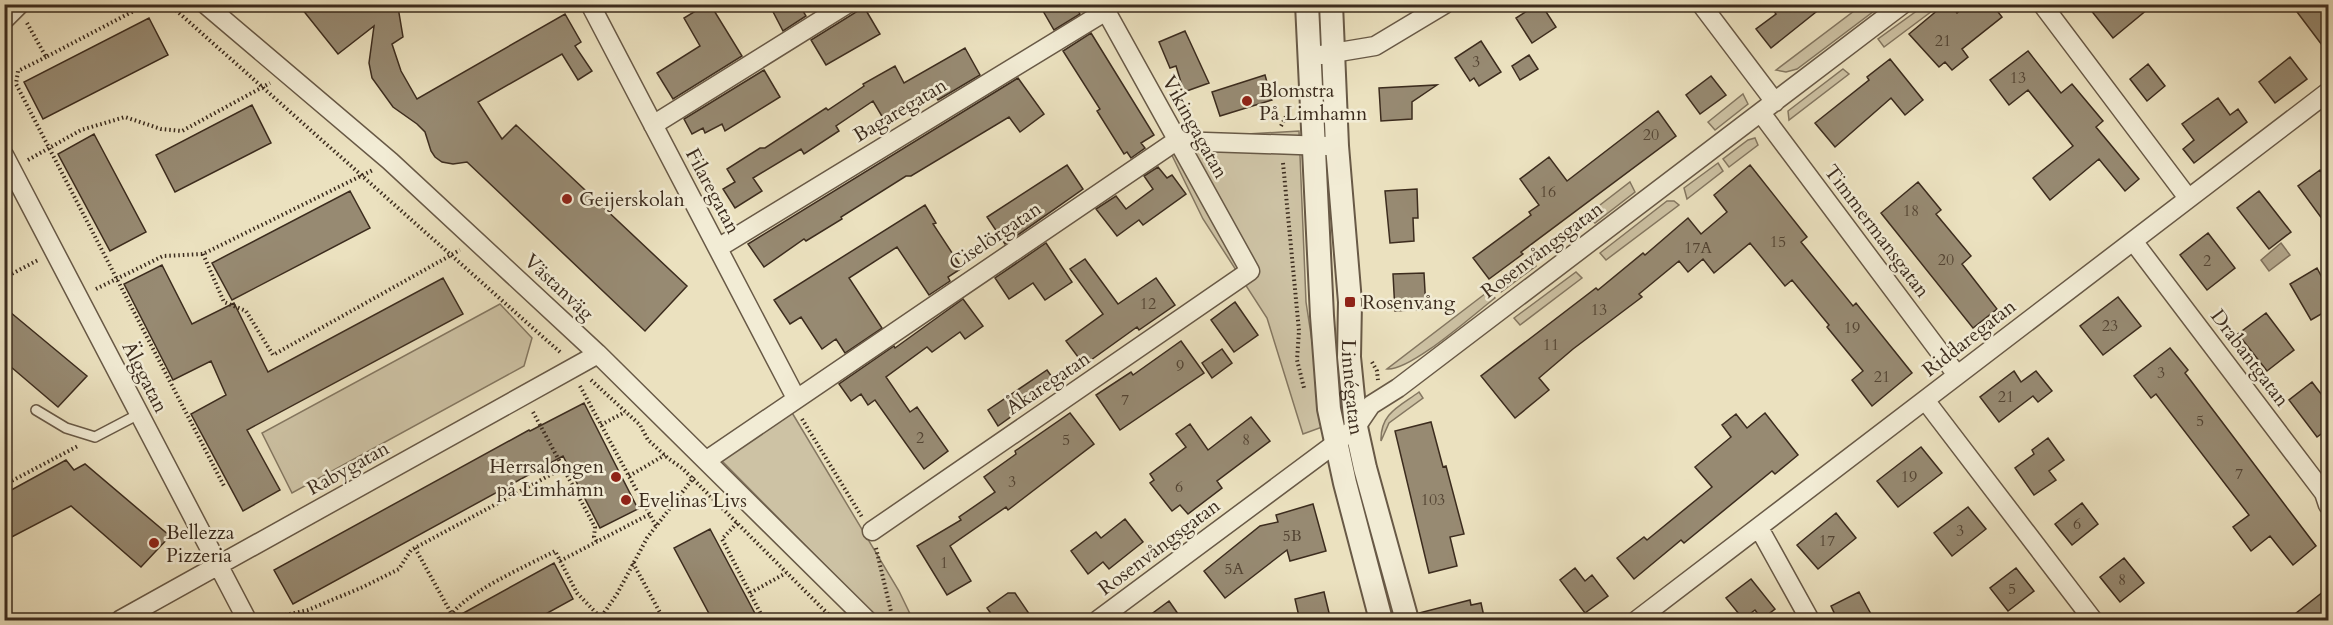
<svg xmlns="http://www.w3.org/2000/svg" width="2333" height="625" font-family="Cardo,serif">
	<rect width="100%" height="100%" fill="#ebe1bf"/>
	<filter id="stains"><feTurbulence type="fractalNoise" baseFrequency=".00333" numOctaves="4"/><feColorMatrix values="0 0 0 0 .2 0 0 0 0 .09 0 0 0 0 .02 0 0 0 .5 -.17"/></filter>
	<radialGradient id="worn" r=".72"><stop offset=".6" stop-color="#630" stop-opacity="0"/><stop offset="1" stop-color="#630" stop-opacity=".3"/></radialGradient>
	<path fill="#cdc2a4" stroke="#847761" stroke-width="1.5" d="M1862 5H1882L1797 69 1786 72 1776 70Z
		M1925 5H1940L1884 47 1878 39Z
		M1843 69 1849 74 1789 120 1788 111Z
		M1743 94 1748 104 1715 130 1708 122Z
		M1299 131 1306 302 1325 426 1303 434 1267 318 1203 219 1164 139Z
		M1755 138 1758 145 1729 167 1723 159 1748 140Z
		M1718 163 1723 171 1687 199 1684 188Z
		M1630 182 1635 192 1595 223 1587 215Z
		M1667 201H1674L1679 205 1606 260 1600 253Z
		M1530 258 1536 266 1501 292 1495 285Z
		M1576 272 1582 278 1520 325 1514 318Z
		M1490 290 1495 298C1474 314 1411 371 1387 369Z
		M500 304 532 338 524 366 292 493 262 433Z
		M1419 392 1423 398 1389 423 1381 441C1380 413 1400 406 1419 392Z
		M791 411 899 591 913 620H879L722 461Z"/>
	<path fill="#b0a388" stroke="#82735e" stroke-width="1.5" d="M2281 243 2290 255 2269 271 2261 260Z"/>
	<path fill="#978a72" stroke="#3c2c1e" stroke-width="1.5" d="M298 4H401L398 7 403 37 392 44 401 71 417 99 565 14 581 42 575 46 592 71 578 80 562 54 478 102 502 139 516 125 687 286 645 331 467 162 453 164 442 162 435 157 431 151 425 132 417 124 393 107 372 78 369 63 374 26 338 54Z
		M707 4H710L742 56 673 99 657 73 700 46 684 18Z
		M769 4H799L806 16 783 31Z
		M1039 4H1074L1080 14 1054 30Z
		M1538 4H1541L1556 27 1532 43 1516 18Z
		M1769 4H1826L1771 48 1756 29 1776 14Z
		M1945 4H1950L1957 13 1968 4H1992L2002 17 1962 49 1968 57 1952 70 1945 62 1939 67 1909 34Z
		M2086 4H2154L2113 38Z
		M2291 4H2328V53Z
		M864 7 880 34 826 65 811 40Z
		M149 18 168 55 43 119 24 82Z
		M1185 31 1209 83 1184 92 1176 66 1170 68 1159 42Z
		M1091 33 1154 135 1141 143 1145 148 1131 158 1127 152 1124 154 1097 111 1100 109 1063 51Z
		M1481 41 1501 72 1479 86 1474 78 1470 81 1455 58Z
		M965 48 980 75 938 100 932 90 883 118 873 101 836 126 839 131 804 154 801 149 753 178 762 191 735 208 723 189 735 182 727 169 760 148H765L826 108 828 110 864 86 863 84 895 66 904 83Z
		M2028 51 2061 93 2072 84 2103 121 2096 127 2139 179 2125 191 2099 159 2050 200 2033 178 2073 146 2028 90 2009 105 1990 80Z
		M1529 55 1538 69 1520 80 1512 66Z
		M2290 57 2307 79 2275 103 2259 82Z
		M1890 59 1923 100 1905 115 1891 98 1835 147 1815 123 1869 80 1867 77Z
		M2148 64 2165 86 2147 101 2130 79Z
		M764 70 780 97 725 131 722 124 705 133 703 128 692 134 684 119Z
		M1265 75 1272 100 1220 116 1212 92Z
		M1711 76 1726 95 1700 114 1686 95Z
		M1018 78 1044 114 1020 132 1009 117 911 176H906L841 217 842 219 806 241 804 239 764 267 748 244Z
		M1437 85 1412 102V119L1381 121 1379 88Z
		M2218 98 2230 115 2238 109 2247 122 2194 163 2183 149 2194 140 2182 124Z
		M252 105 271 143 175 192 156 155Z
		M1658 111 1676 136 1521 252 1523 254 1489 279 1473 258 1531 215 1529 212 1539 205 1520 179 1549 157 1567 181Z
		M94 134 146 232 110 251 58 154Z
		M1067 165 1083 189 1005 244 987 217Z
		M1750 165 1807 237 1801 242 1853 306 1856 303 1912 373 1872 406 1852 380 1863 371 1827 327 1829 325 1792 280 1785 286 1750 243 1714 273 1703 259 1688 272 1679 261 1639 294 1642 297 1573 349 1539 378 1549 390 1515 418 1481 376 1596 288 1598 290 1643 253 1645 255 1688 218 1701 234 1727 212 1714 195Z
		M1158 167 1167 178 1172 175 1186 194 1143 225 1139 220 1117 236 1096 209 1116 196 1126 209 1153 189 1144 176Z
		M2320 170 2328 182V227L2298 186Z
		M1918 182 1941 210 1936 214 1971 256 1962 264 1997 309 1973 328 1881 213Z
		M1417 189 1418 218H1413L1414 241 1390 243 1385 191Z
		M350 191 370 228 232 300 212 263Z
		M2259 191 2291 232 2269 249 2237 208Z
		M925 205 936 223 933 224 962 268 948 277 950 281 929 295 897 247 849 278 882 328 845 353 836 339 822 349 801 317 790 324 774 300Z
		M2208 233 2235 268 2207 290 2180 255Z
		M1046 243 1072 282 1045 300 1033 283 1009 299 995 278Z
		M1085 259 1118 304 1156 278 1175 305 1139 330 1137 327 1084 365 1066 341 1103 314 1070 269Z
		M162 265 192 324 234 303 268 372 443 278 463 314 247 430 280 490 243 511 191 414 226 395 211 361 173 380 124 284Z
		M2317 268 2328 289V310L2311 320 2290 284Z
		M1424 273 1426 309 1395 311 1393 274Z
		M2118 297 2141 326 2103 355 2080 326Z
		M963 299 983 326 965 339 960 332 932 352 927 347 886 377 910 412 917 407 948 451 924 469 875 400 868 405 861 394 851 401 839 384 894 346 895 348Z
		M1235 302 1258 335 1234 352 1211 320Z
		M4 307 87 376 58 407 4 361Z
		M2266 313 2294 350 2267 371 2238 334Z
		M1181 341 1204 373 1120 430 1096 395 1131 372 1133 375Z
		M2170 348 2188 370 2185 373 2316 546 2293 565 2270 536 2251 551 2233 527 2249 515 2156 394 2151 398 2134 376Z
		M1222 349 1232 363 1212 378 1202 363Z
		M1047 370 1057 384 998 426 988 410Z
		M2014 371 2021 382 2036 371 2052 391 2038 402 2033 396 1999 422 1980 397Z
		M2312 382 2328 403V429L2317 437 2289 400Z
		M584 403 638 509 600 528 563 456 293 604 274 570 529 430 530 431Z
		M1070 413 1094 444 1008 510 1006 507 950 546 971 581 947 595 917 546 961 520 959 517 995 492 984 477 1016 454 1015 451Z
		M1765 413 1798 455 1775 474 1772 471 1684 543 1681 540 1634 579 1617 558 1644 537 1647 540 1712 487 1695 467 1731 437 1722 425 1736 414 1747 428Z
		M1251 417 1270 441 1217 481 1222 488 1188 514 1180 505 1172 511 1150 483 1154 480 1150 474 1186 447 1176 434 1190 424 1208 450Z
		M1431 422 1443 467 1446 466 1464 534 1450 537 1457 566 1429 573 1395 431Z
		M2048 438 2064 460 2049 471 2056 480 2034 495 2015 468 2034 454 2032 450Z
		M1921 447 1942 473 1898 507 1877 481Z
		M66 460 74 470 85 464 170 536 141 567 71 506 4 541V494Z
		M2082 503 2098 524 2072 545 2055 524Z
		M1313 504 1326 551 1290 561 1287 550 1225 598 1204 571 1260 526 1278 522 1276 515Z
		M1968 507 1986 529 1952 556 1934 533Z
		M1836 513 1856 538 1818 569 1797 545Z
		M1125 519 1143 542 1109 569 1103 562 1088 574 1071 551 1096 532 1101 538Z
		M710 529 718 544 759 621H713L674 548Z
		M2124 558 2144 583 2120 602 2100 577Z
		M554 563 573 599 533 621H449Z
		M1575 568 1585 581 1592 575 1608 596 1585 613 1560 580Z
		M2016 568 2034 591 2008 611 1990 588Z
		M1751 579 1775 609 1762 619 1755 610 1743 619 1726 598Z
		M2328 588V621H2286Z
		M1324 592 1331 621H1300L1295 599Z
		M1859 592 1872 616 1863 621H1838L1831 606Z
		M1008 593H1015L1034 621H996L987 608Z
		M1470 600 1471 605 1481 603 1485 621H1420L1419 613Z
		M1169 601 1183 621H1142Z"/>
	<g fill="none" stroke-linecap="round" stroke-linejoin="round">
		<defs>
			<path id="service" d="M36 410 66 428 95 437 139 414"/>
			<path id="minor" d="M205 4 390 161 598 354 867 620
				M590 4 796 398
				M1701 4 1775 102
				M2042 4 2188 198
				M4 20 20 4
				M1321 55 1375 46 1445 4
				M1761 113 1957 375
				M653 125 847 4
				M4 155 247 620
				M2133 241 2324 493 2328 505
				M718 248 1106 11
				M1925 400 2093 620
				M707 460 1176 141 1327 146
				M1759 528 1810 620
				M872 531 1250 271 1102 4
				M120 620 598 354
				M1098 620 1336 443 1356 427 1371 405 1398 388 1903 4
				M1637 620 2328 92"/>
			<g id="tertiary">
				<path d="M1307 4 1322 316 1329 409 1345 483 1381 620"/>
				<path id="s1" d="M1331 4 1337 146 1350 302 1349 357 1356 427 1365 468 1407 620"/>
			</g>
		</defs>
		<use href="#service" stroke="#685946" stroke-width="12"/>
		<use href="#minor" stroke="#685946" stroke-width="21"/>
		<use href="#tertiary" stroke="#685946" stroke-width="26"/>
		<path stroke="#3c2c1e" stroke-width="4" stroke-dasharray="1.5 3" stroke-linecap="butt" d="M169 4 561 353
			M27 23 46 57 147 4
			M46 57 18 71 16 84 224 486
			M1281 126 1290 109
			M28 160 81 130 125 117 161 129 182 131 270 83
			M1283 163 1299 331 1297 360 1304 388
			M203 254 224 302 246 311 273 355 460 250
			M4 278 38 260
			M96 289 163 256 203 254 373 170
			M1372 362 1377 371 1378 380
			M591 380 640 425 648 440 669 459 682 468 834 620
			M580 386 656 526
			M533 412 595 527 594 537 597 542
			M802 419 862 517
			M601 425 625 412
			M629 476 665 455
			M4 485 78 446
			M737 523 722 539 764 620
			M415 548 451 613
			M876 548 893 620
			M560 561 650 514
			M633 563 664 620
			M750 593 786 573
			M263 620 308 610 363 587 399 569 411 550 563 468
			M449 620C455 597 531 564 555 551L577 593 601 618
			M599 620 617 594 647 538 694 477"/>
		<use href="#service" stroke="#f2ecd5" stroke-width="9"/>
		<use href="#minor" stroke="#f2ecd5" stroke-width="18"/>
		<use href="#tertiary" stroke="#f2ecd5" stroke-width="22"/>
	</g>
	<g fill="#8f2418" stroke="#f2ecd5" stroke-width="2">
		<circle cx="1247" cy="101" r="6"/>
		<circle cx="567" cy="199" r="6"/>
		<rect x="1344" y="296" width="12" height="12" rx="3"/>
		<circle cx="616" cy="477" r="6"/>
		<circle cx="626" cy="500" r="6"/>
		<circle cx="154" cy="543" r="6"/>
	</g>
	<g text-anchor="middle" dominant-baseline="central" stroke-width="5" stroke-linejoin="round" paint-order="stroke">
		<g font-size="16" fill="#534433">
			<text x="1943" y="41">21</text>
			<text x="1476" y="62">3</text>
			<text x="2018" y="78">13</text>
			<text x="1651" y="135">20</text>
			<text x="1548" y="192">16</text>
			<text x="1911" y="211">18</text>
			<text x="1778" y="242">15</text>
			<text x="1698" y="248">17A</text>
			<text x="1946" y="260">20</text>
			<text x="2207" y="261">2</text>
			<text x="1148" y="304">12</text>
			<text x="1599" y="310">13</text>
			<text x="2110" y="326">23</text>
			<text x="1852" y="328">19</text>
			<text x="1551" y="345">11</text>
			<text x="1180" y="366">9</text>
			<text x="2161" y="373">3</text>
			<text x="1882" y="377">21</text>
			<text x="2006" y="397">21</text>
			<text x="1125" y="400">7</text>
			<text x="2200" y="421">5</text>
			<text x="920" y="438">2</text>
			<text x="1066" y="440">5</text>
			<text x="1246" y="440">8</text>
			<text x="2239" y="474">7</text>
			<text x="1909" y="477">19</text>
			<text x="1012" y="482">3</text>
			<text x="1179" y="487">6</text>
			<text x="1433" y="500">103</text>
			<text x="2077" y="524">6</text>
			<text x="1960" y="531">3</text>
			<text x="1292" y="536">5B</text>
			<text x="1827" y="541">17</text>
			<text x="944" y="563">1</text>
			<text x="1234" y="569">5A</text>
			<text x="2122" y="580">8</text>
			<text x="2012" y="589">5</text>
		</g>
		<g font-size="20" fill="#3c2c1e" stroke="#f2ecd5" text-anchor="start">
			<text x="1259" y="90">Blomstra<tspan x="1259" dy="23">På Limhamn</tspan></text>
			<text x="579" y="199">Geijerskolan</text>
			<text x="1362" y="302">Rosenvång</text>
			<text x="604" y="466" text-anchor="end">Herrsalongen<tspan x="604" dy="23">på Limhamn</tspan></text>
			<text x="638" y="500">Evelinas Livs</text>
			<text x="166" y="532">Bellezza<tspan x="166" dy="23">Pizzeria</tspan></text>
		</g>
		<g font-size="20" fill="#3c2c1e" stroke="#f2ecd5">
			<text transform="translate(900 110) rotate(-31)">Bagaregatan</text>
			<text transform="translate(1195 127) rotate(61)">Vikingagatan</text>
			<text transform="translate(713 191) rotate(62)">Filaregatan</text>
			<text transform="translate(1877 231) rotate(53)">Timmermansgatan</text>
			<text transform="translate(995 236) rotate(-34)">Ciselörgatan</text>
			<text transform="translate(1542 250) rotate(-37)">Rosenvångsgatan</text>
			<text transform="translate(559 287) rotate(43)">Västanväg</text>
			<text transform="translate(1969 338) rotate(-38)">Riddaregatan</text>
			<text transform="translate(2250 358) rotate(53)">Drabantgatan</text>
			<text transform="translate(145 377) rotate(63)">Älggatan</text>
			<text transform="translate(1048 383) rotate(-34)">Åkaregatan</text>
			<text stroke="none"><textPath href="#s1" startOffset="384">Linnégatan</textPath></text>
			<text transform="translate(348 468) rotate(-29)">Rabygatan</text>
			<text transform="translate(1159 547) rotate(-37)">Rosenvångsgatan</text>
		</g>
	</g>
	<rect width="2333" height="625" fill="none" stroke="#ebe1bf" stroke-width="24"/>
	<rect x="6" y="6" width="2321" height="613" fill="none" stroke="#3c2c1e" stroke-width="3"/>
	<rect x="12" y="12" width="2309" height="601" fill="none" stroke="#3c2c1e" stroke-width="1.5"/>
	<rect width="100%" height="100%" filter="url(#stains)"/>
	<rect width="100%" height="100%" fill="url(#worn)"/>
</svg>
